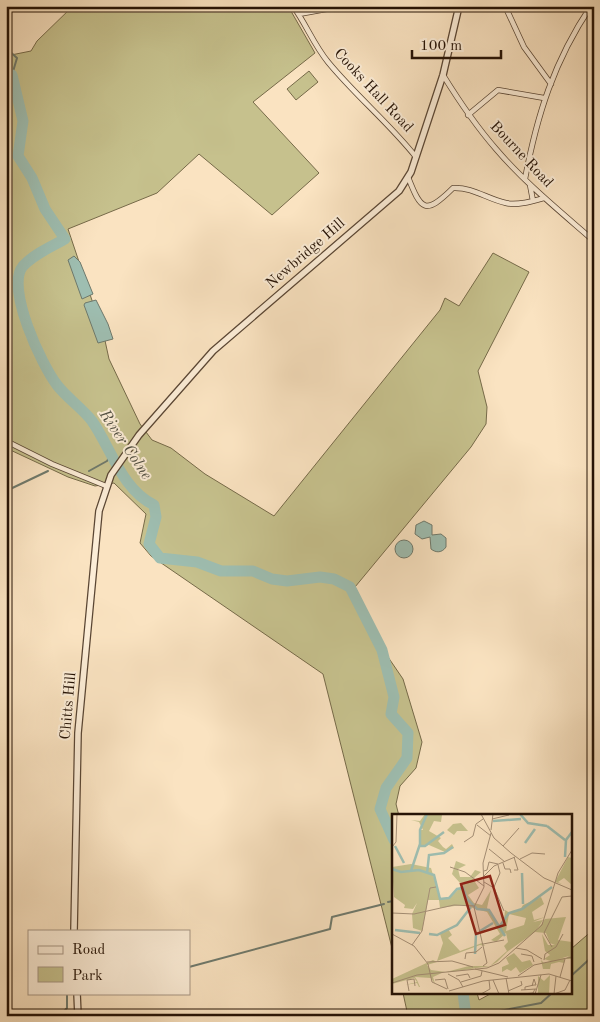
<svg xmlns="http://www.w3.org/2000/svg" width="600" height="1022" font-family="'Old Standard TT',serif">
	<rect width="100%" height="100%" fill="#fae3c1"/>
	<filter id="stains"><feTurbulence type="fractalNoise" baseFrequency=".004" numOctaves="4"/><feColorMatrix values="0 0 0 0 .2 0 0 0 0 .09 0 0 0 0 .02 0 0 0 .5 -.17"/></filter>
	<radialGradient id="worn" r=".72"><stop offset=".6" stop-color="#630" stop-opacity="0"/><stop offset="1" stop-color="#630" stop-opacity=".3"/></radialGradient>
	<path fill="#c6c18d" stroke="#766a49" d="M73 6H288L315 53 253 102 319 173 272 215 199 154 157 193 68 229 104 336 109 359 140 424 152 440 171 448 205 474 274 516 440 310 445 298 459 306 493 253 529 272 478 371 487 407 486 424 471 447 355 587 388 657 403 679 422 742 416 768 400 786 396 804 399 816H394V956L323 674 151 556 140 543 146 514 114 483 95 486 68 477 6 448V56L31 51 37 41Z
		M309 71 318 82 296 100 287 89Z
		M594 929V1016H408L403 993H477L479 1000 492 993H571V949Z"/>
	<path fill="#9ebeb1" stroke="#6e796c" d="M74 256 80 262 93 294 82 299 68 260Z
		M96 300 108 324 113 339 98 343 84 305 85 303Z
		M424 521 432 525V535L441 534 446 538V547C442 553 436 553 431 549L430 537 422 539 415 534 416 525Z
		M395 549a9 9 0 1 1 18 0a9 9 0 1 1-18 0Z"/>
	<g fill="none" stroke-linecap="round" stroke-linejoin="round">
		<path stroke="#6e796c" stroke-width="2" d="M6 48 17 58 12 75
			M89 471 107 461 111 455
			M6 491 48 471
			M388 902 393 901
			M189 967 330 929 332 917 384 904
			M571 976 594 955
			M60 1016 67 1008V993
			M473 1016 541 1003 552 993"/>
		<path stroke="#9ebeb1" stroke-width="11" d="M6 73 12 75 23 121 18 156 32 178 45 209 65 239C51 247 34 254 23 266 5 287 42 366 57 385 67 398 82 408 92 421 111 448 122 490 154 505L156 517 149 544 160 558 197 562 221 571H253L272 579 287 581 320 577 334 579 350 587 382 650 394 697 391 714 408 733 407 758 386 788 380 809 394 840
			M463 993 466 1016"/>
		<defs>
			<path id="minor" d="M293 6C306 24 314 45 328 62 355 95 389 123 416 157
				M505 6 524 47 551 84
				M299 14 343 6
				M443 75C459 101 476 126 496 149 525 183 561 212 594 241
				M468 115 498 90 544 98
				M408 177C421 210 425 216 453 188 473 187 487 199 506 203 517 206 533 201 544 198
				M525 179C537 115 554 61 591 6
				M530 185 533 201
				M6 441 52 464 106 486"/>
			<path id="tertiary" d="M74 931 78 733 99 511 111 475 139 435 213 351 399 191 411 172 443 75 459 6
				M77 993 78 1016"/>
		</defs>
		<use href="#minor" stroke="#5a4634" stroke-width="6"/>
		<use href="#tertiary" stroke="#5a4634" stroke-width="8"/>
		<use href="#minor" stroke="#fcedd7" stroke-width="4.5"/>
		<use href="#tertiary" stroke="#fcedd7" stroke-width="5.5"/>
	</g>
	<g text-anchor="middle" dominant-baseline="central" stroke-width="4" stroke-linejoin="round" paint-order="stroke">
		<g font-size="15" fill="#251205" stroke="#fcedd7">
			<text transform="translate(373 91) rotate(47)">Cooks Hall Road</text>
			<text transform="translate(521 155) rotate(47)">Bourne Road</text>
			<text transform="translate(306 254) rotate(-41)">Newbridge Hill</text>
			<text transform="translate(69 706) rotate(-85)">Chitts Hill</text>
		</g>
		<g font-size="16" font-style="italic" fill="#4f4e41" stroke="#fcedd7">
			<text transform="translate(125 445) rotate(56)">River Colne</text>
		</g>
	</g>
	<g transform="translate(392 814)">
		<rect width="180" height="180" fill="#fae3c1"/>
		<path d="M33 0 50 1 49 8 42 7 37 17 49 24 46 27 51 33 54 35 60 30 62 34 53 38 37 31 28 32V16H31L27 8 19 6 28 7ZM69 9 76 17H65L62 21 55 16 61 10ZM176 43 180 44V71L172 64 166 68 170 70 163 68ZM64 47 74 51 66 55 68 63H78L83 56 89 58 81 65 87 74 76 81 82 89 90 91 99 76 95 94 107 112 112 107 113 96 118 99 128 96 131 91 149 83 152 90 140 98 142 106 153 103 141 108 151 106 144 117 153 105 174 103 166 126 180 128V145H173L177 142 167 145 173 144 172 149 167 148 159 150 158 155H151L149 146 152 149 159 147 152 145 158 141 153 137 150 120 156 131H163L158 129 154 119 143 118 115 138 105 148 98 152 72 156 57 158H52L41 163 43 170 39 164 23 163 25 166 28 173H27L25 169 13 171 25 168 22 164 0 170V165L41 146 45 148 35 151 39 156 54 158 77 152H98L115 137 112 132 116 128 114 119 104 128 99 126 108 120 95 98 70 91 48 94 47 86H36L30 117 21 114 20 100 25 89 21 95 12 94 13 91 2 83 0 53 19 50 39 54 48 84H57L74 68 68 69 60 60ZM117 100 134 104 132 111 114 117ZM56 115 60 121 56 124 68 137 90 129 93 132 88 131 45 147 51 129 48 120ZM122 139 130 148 138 146 141 151 128 159 124 153 119 157 115 155 110 158V153L117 150 114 144ZM158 161 157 180H146V162L152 167Z" fill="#c6c18d" fill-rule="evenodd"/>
		<path fill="none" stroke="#9ebeb1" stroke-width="2.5" d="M128 0 136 9 155 12M101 7 129 5M155 12 173 26M133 29 143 15M3 32 12 49M28 32H33L52 18M173 43 174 26 180 18M0 55 9 58 27 56 42 61 48 85 57 84 65 75 71 74 75 85 85 95 97 96 113 122M19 57 28 30V16L35 0M130 59 131 90M35 60 37 41 52 39 61 33M107 113 117 99 130 95 160 73M3 116 28 119M88 117 101 109M37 120 45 121 65 111 79 93M83 140 84 120 87 119"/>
		<path fill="none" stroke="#a58f76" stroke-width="1" d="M89 0 102 24 119 39 152 64 180 76M100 5 117 1M85 11 99 22M99 16 101 0M72 28 81 22 84 10 91 5M111 32 127 14M0 33 4 28 5 0M97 35 113 48M128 45 140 39 153 40M111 49 113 55H118L119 59M58 53 73 58 92 72M122 56H126L122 43M92 57 95 56 97 48 106 50M92 62 102 52 123 43M92 68 102 74 112 97M102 73 108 59 106 51M0 99 22 100 62 91 82 92M0 120 22 132 36 150 40 168 55 175M91 130 112 126M20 131 30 117 38 74 44 73M160 133 152 119 170 83 180 82M124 134 135 136 150 145M129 140 140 142 142 148M73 145 74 139 84 138 90 133M152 146 153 140 164 133 171 120M35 148 60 147 81 153M91 152 95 149 82 93 92 73 91 49 99 19M83 155 116 163M56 160 67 166 71 173M64 162 76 160 78 164M126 162 142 151 180 143M164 162 162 180 173 176 178 166M168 163 173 145M114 164 117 180M43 166 53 165 56 175M101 166 107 180M69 168 89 162 90 157M0 169 25 161 95 154 107 149 150 111 166 59 180 36M129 176 144 175M133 176V173L142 171H144L142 165 140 172M17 177 15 166 22 165 23 172M57 177 91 167 157 160 180 167M116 177 130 171 129 167M89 180 98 175 97 166M130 180 141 179 143 175M143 180 149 161"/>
		<path fill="#8f2418" fill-opacity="0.15" stroke="#8f2418" stroke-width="2.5" d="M98 62 113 111 84 120 69 70Z"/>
		<rect width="180" height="180" fill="none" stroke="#251205" stroke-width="2.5"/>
	</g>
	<rect width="600" height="1022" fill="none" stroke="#fae3c1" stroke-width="25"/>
	<rect x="8" y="8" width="585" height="1007" fill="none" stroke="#251205" stroke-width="2.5"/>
	<rect x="12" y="12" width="575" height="997" fill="none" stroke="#251205"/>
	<rect x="28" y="930" width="162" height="65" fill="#fcedd7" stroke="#a69583"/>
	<rect x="38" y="946" width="25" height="8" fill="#fcedd7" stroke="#a69583"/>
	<text x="72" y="954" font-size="15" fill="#251205">Road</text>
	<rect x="38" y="967" width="25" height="15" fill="#c6c18d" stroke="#a69583"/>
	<text x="72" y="980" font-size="15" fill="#251205">Park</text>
	<path d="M412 50v8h89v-8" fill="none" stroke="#251205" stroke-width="2.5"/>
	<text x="420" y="50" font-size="15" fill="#251205" stroke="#fcedd7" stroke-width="4" paint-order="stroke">100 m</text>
	<rect width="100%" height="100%" filter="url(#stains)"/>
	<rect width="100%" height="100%" fill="url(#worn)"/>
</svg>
